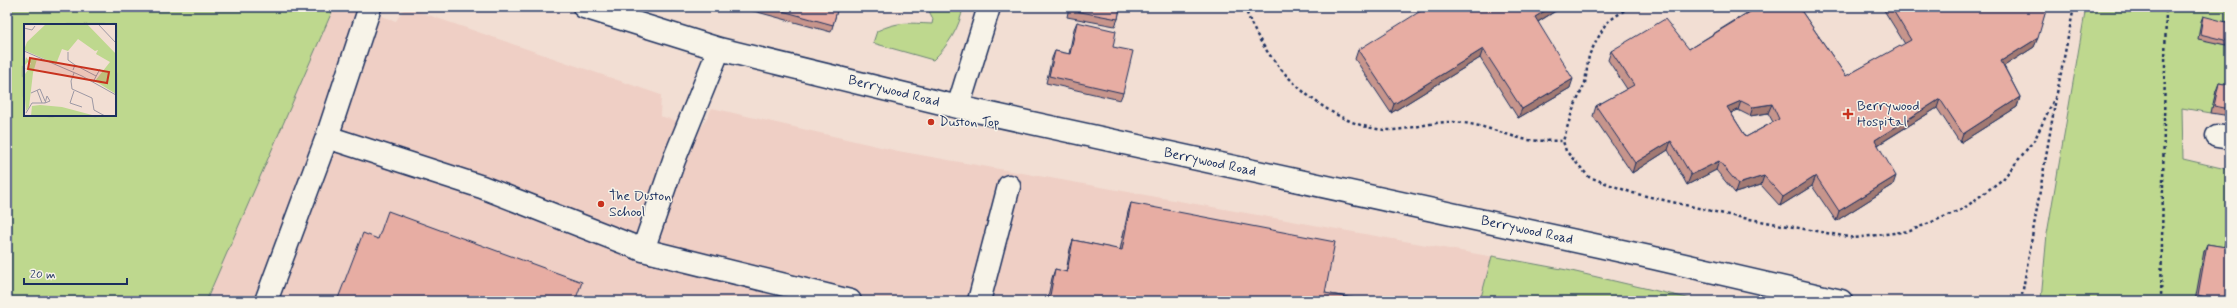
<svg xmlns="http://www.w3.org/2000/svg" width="2237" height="308" font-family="Mynerve,sans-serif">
	<rect width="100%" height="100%" fill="#f2ded3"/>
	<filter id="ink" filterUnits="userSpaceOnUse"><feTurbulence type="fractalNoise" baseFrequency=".025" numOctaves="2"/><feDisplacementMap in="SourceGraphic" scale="8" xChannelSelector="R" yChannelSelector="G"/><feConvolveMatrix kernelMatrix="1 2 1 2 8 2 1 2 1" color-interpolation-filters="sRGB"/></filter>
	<g filter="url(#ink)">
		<path fill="#efcfc5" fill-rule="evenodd" d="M7 7H355L396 21 405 7 661 95 660 116 701 128 712 108 898 151 1567 270 1700 301H7ZM25 25H115V115H25Z"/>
		<path fill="#bed88e" stroke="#6c8476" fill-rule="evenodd" d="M7 7H334L206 301H7ZM25 25H115V115H25Z
			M927 7H963C960 27 948 46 933 60L873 43 877 31C898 21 909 23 932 24L933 19Z
			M2086 7H2230V28L2198 38 2230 46V86L2216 91 2211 113 2182 108 2183 159 2230 170V224L2223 255 2195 301 2041 300 2047 234Z
			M1492 256 1567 270 1700 301H1480Z"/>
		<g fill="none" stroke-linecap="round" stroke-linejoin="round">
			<defs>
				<path id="minor" d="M584 7 719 49 958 107 1654 258 1841 301
					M958 107 989 7
					M2217 136 2230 138
					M327 137 482 187 643 250 850 301
					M643 250 674 160 719 49
					M266 301 327 137 370 7
					M979 301 1009 186"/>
			</defs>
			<use href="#minor" stroke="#1b2f5e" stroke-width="25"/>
			<path stroke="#1b2f5e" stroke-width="2.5" stroke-dasharray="3 3" stroke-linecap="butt" d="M1245 7C1262 63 1326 126 1386 130 1408 131 1431 121 1453 122 1478 123 1500 133 1523 139 1535 142 1550 140 1563 141
				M1629 7 1606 23 1589 55 1585 83 1572 112 1563 141 1566 151 1589 177 1633 193 1733 216 1854 238 1910 231 1963 209 2003 179 2035 139 2057 93
				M2057 93 2074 7
				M2021 301 2056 98
				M2161 301 2166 7"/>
			<use href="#minor" stroke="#f7f3e8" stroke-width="22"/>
		</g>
		<path fill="#c7958c" stroke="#1b2f5e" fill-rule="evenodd" d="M739 7H838L833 25 831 32Z
			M1069 7H1120L1118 19 1115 26 1067 17Z
			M1562 7 1538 22 1570 88 1518 118 1480 58 1391 113 1355 59 1358 50Z
			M1754 7H1804L1802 12 1846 76 1905 44 1882 7H2047L2034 47 2004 66 2020 97 2017 107 1960 143 1937 108 1878 145 1893 185 1836 221 1812 186 1780 206 1761 185 1735 193 1716 170 1687 185 1668 150 1632 173 1593 116 1596 106 1627 89 1608 60 1611 51 1689 49 1753 9ZM1738 110 1750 116 1768 113 1773 122 1746 137 1731 113Z
			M2230 7V14H2228Z
			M2203 16 2228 41 2226 45 2198 39 2201 21Z
			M1077 22 1113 47 1123 93 1120 100 1046 83 1052 58 1055 51 1069 54 1074 29Z
			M2219 83 2230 85V116L2211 113 2216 91Z
			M1131 203 1325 293 1367 301H1047L1052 278 1055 269 1066 272 1070 249 1073 240 1120 250 1128 212Z
			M2230 220V301H2195L2204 251 2207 244 2224 247 2229 224Z"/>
		<path fill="#a27972" stroke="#1b2f5e" d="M1551 7H1562L1531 26 1535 17Z
			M2038 38 2034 47 1998 70 2001 61Z
			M1483 49 1480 58 1391 113 1394 104Z
			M1573 79 1570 88 1518 118 1522 109Z
			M2020 97 2017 107 1960 143 1963 134Z
			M1940 99 1937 108 1871 149 1875 140Z
			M1741 101 1738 110 1723 116 1727 107Z
			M1772 104 1768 113 1750 116 1753 107Z
			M1671 141 1668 150 1632 173 1635 163Z
			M1719 161 1716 170 1687 185 1691 175Z
			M1764 176 1761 185 1735 193 1738 184Z
			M1816 176 1812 186 1780 206 1783 197Z
			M1896 176 1893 185 1836 221 1839 211Z"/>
		<path fill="#e7ada3" stroke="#1b2f5e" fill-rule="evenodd" d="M768 7H838L833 25Z
			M1070 7H1120L1118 19 1070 10Z
			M1427 7H1551L1535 17 1573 79 1522 109 1483 49 1394 104 1358 50Z
			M1755 7H1804L1802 12 1846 76 1911 40 1891 7H2047L2038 38 2001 61 2020 97 1963 134 1940 99 1875 140 1896 176 1839 211 1816 176 1783 197 1764 176 1738 184 1719 161 1691 175 1671 141 1635 163 1596 106 1634 85 1611 51 1665 19 1689 49 1755 9ZM1741 101 1753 107 1772 104 1779 119 1746 137 1727 107Z
			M2203 16 2230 23V33L2228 41 2200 34Z
			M1077 22 1116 31 1113 47 1133 51 1123 93 1049 76 1055 51 1070 54Z
			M2219 83 2230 85V109L2214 106Z
			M1131 203 1335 242 1325 293 1367 301H1049L1055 269 1067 272 1073 240 1122 250Z
			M388 211 582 282 575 301H337L363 233 378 239Z
			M2230 224V301H2213L2214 299 2198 295 2207 244 2226 247Z"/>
	</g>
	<g fill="#c8321e" stroke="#f7f3e8" stroke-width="1.5">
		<path d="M1846 108h4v4h4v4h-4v4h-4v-4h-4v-4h4z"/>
		<circle cx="931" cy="122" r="4"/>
		<circle cx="601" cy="204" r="4"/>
	</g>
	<g text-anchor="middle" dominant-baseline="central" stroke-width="3" stroke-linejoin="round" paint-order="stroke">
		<g font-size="14" fill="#1b2f5e" stroke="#f7f3e8">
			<text transform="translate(894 91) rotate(14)">Berrywood Road</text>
			<text transform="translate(1210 162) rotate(12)">Berrywood Road</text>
			<text transform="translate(1527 230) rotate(12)">Berrywood Road</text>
		</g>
		<g font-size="14" fill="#1b2f5e" stroke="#f7f3e8" text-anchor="start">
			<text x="1857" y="106">Berrywood<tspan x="1857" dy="16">Hospital</tspan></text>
			<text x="939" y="122">Duston Top</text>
			<text x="609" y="196">The Duston<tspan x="609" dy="16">School</tspan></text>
		</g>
	</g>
	<g transform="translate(24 24)">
		<rect width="92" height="92" fill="#f2ded3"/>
		<path d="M22 0H63L92 30V70L71 57 86 38 72 30 74 26 71 27 54 15 44 27 38 25 32 40 0 26 3 18ZM2 33 5 37 9 34 13 35 9 49 5 83 2 87 0 64 1 50 4 46 0 44 4 45 7 39 4 38 0 42ZM16 81 38 83 68 91 7 92 8 82Z" fill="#bed88e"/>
		<path fill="none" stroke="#9c98a4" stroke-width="1" d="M74 0 92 19M0 4 8 6 11 2M0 27 58 52 92 71M44 28V36L51 41M49 46 51 41 72 52M0 49V64M50 49 47 57 48 65 68 74 70 86 81 92M69 58 76 45M13 66 18 79M50 67 46 79 58 83M7 69 16 65 21 77M2 89 8 79H21L23 72 26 77 21 79"/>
		<path fill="#c8321e" fill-opacity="0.15" stroke="#c8321e" stroke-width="2" d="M6 34 85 48 83 59 4 45Z"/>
		<rect width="92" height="92" fill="none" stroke="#1b2f5e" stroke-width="2"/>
	</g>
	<rect width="2237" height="308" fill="none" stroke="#f7f3e8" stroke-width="24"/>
	<rect x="12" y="12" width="2213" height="284" fill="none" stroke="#1b2f5e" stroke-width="1.5" filter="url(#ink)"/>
	<path d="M24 278v6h103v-6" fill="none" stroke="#1b2f5e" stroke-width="2"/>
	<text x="30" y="278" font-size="12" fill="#1b2f5e" stroke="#f7f3e8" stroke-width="3" paint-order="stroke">20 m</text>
</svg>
